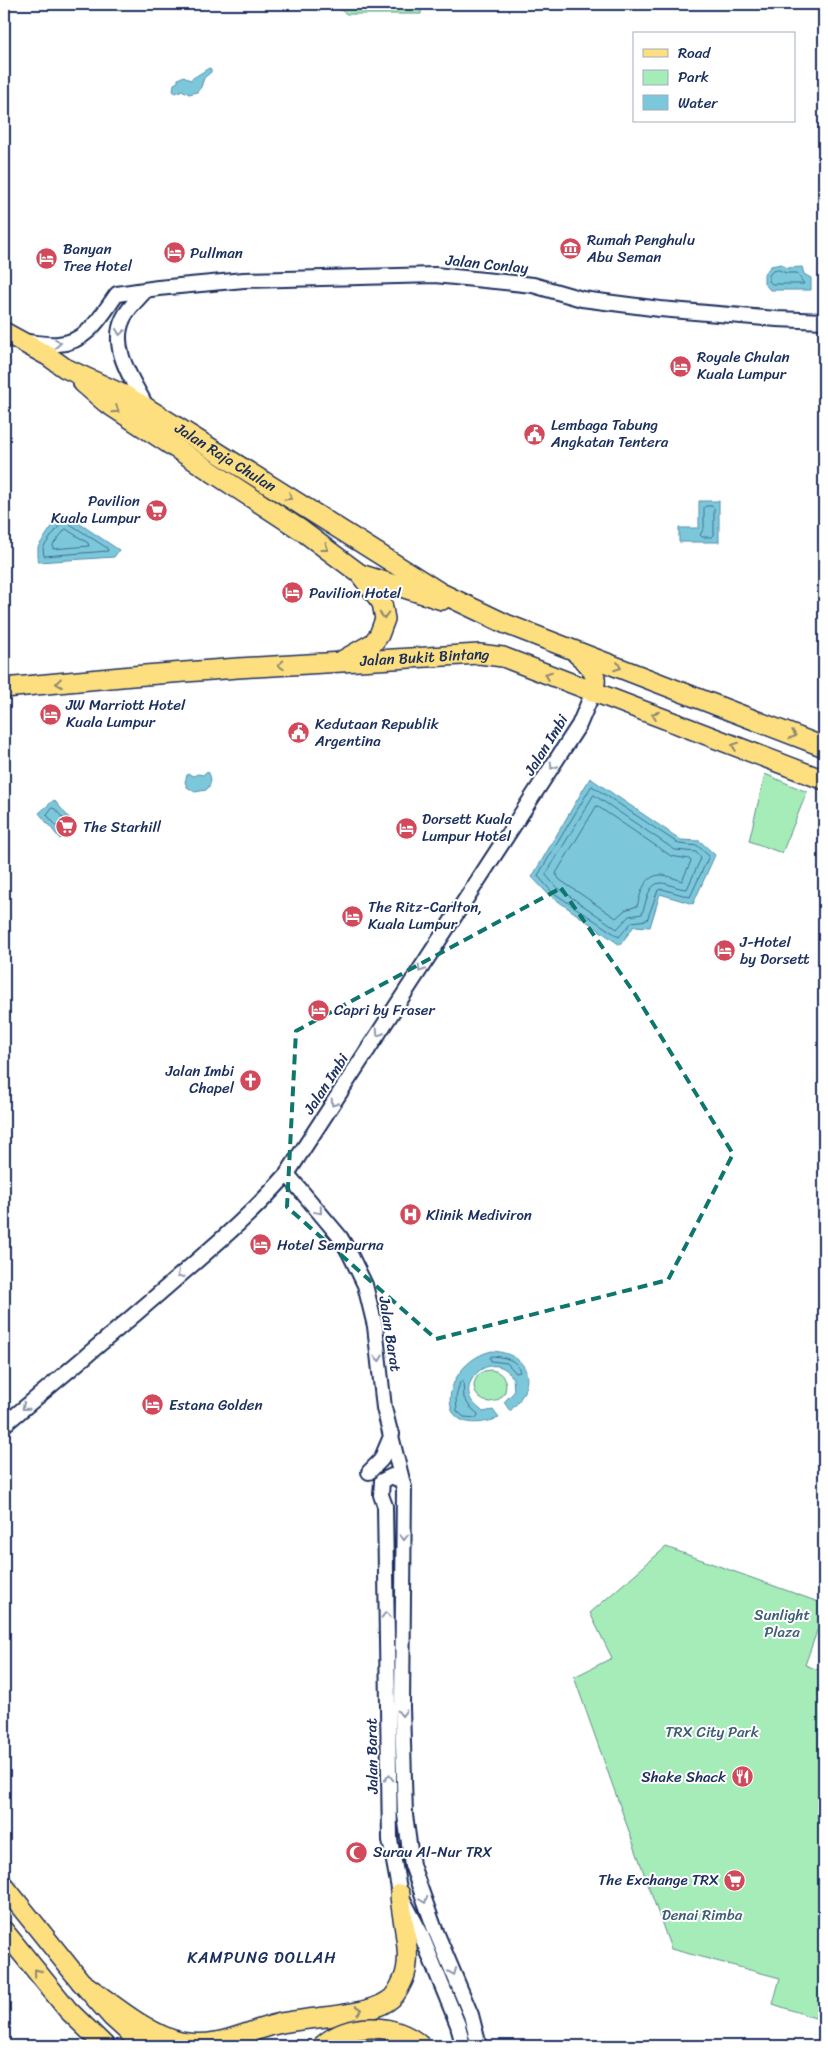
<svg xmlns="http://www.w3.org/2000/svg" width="828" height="2050" font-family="Sriracha,sans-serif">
	<rect width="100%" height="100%" fill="#fff"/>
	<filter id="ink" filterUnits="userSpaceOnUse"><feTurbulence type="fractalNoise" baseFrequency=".02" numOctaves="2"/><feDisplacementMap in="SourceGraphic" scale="10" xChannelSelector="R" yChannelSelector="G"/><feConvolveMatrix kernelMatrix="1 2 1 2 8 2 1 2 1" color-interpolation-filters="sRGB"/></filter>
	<g filter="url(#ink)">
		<path fill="#a6ecb8" stroke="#608e8b" d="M331 4H421V14H347Z
			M765 774 807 792 782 853 749 841Z
			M474 1386a16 16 0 1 1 32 0a16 16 0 1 1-32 0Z
			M666 1547 824 1604V1611L805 1665 824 1672V2021L773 2004 780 1978 671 1949 574 1677 612 1658 590 1613Z"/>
		<path fill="#7bc8da" stroke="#558ba8" d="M209 68 211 69V72L204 78 201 87 197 92 189 94 182 90 176 93 173 91 174 84 178 82V79L184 76 190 80Z
			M781 264 787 268 802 267 804 274 811 278V290H770L764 283V274L771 266Z
			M699 501H719V542H679V528H699Z
			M62 512 119 550 114 557 38 562V547Z
			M206 772 209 773C212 780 211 785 206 790L195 792 187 787 185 782 187 775 189 774 193 776 198 774 203 775Z
			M590 778 681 840 700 841 715 855 693 904 660 894 650 927 634 926 620 945 548 894 532 877Z
			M54 800 76 826 60 839 39 813Z
			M492 1351C532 1354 537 1385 510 1411L504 1402 514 1392 513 1378C511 1375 508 1371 505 1369 488 1358 466 1376 469 1394 470 1402 478 1407 483 1412L493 1410 499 1418C428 1443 442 1362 492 1351Z"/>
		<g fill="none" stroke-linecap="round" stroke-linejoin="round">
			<path stroke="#416c90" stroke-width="1" d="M779 270 786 273H797L804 284H772L769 281V275L773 271Z
				M706 506H712L714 508V535L712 537H702L700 535 704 528V508Z
				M64 520 107 548 108 551 44 556 43 548Z
				M66 529 88 543 89 546 53 549V545Z
				M592 786 679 844 698 846 709 856 690 897 662 889 658 890 647 920 632 922 619 937 551 891 538 876Z
				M594 795 675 850 696 852 701 858 687 889C680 889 674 886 667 884 648 878 647 901 642 914L629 916 617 929 555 886 546 875Z
				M597 806 671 856 689 859 691 861 682 881C676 879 669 876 663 875 644 874 641 893 637 906L625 910 616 918 560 880 556 874Z
				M52 808 55 809 68 824 62 831 60 830 47 815Z
				M492 1356C503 1357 518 1359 520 1372L516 1373 507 1363 491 1361 490 1358Z
				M463 1381 464 1398 470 1407 478 1414 477 1418 464 1417 457 1411 456 1397 460 1382Z"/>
			<defs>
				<path id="minor" d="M145 291C137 300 128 308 123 319 109 349 134 382 147 408
					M27 342C37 343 48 345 58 344 88 342 101 316 117 294L158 288 244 280 435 275 533 285 582 299 660 309 777 319 824 321
					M287 1174 340 1237 349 1252 365 1285 375 1326 384 1408 404 1488 402 1707 405 1815 412 1865 434 1927 471 2015 479 2046
					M4 1425C62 1376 120 1328 177 1278 215 1245 254 1212 287 1174L579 725 593 692
					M369 1472 381 1460 392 1434
					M404 1487 401 1481 392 1476 382 1481 381 1495 385 1506 390 1840 400 1894 420 1932 458 2025 463 2046"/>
				<g id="major">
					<path id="s1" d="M4 332 48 356 65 368 126 396 147 408 441 593 506 624 824 747"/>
					<path d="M83 383 105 402 301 530 360 574 382 603 385 619 379 635 373 643 343 660"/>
					<path d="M360 574 442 600"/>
					<path d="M577 654C590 665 600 674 593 692"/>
					<path id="s2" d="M4 688 132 676 238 668 479 654 503 657 824 780"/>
					<path d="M4 1886 81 1982 112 2017 144 2046"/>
					<path d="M4 1931 68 2010 105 2046"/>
					<path d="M81 1982C109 2001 149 2036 181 2042 218 2049 244 2032 277 2024 305 2017 365 2017 388 2001 395 1997 400 1987 403 1980 414 1957 401 1919 400 1894"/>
					<path d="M343 2029 360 2035 377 2046"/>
				</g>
			</defs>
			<use href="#minor" stroke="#1b2f5e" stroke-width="18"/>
			<use href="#major" stroke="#1b2f5e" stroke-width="22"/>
			<use href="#minor" stroke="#fff" stroke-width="14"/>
			<use href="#major" stroke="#fedf80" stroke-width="19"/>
			<defs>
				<path id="major-bridge" d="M322 2046C347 2022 396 2022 421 2046"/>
			</defs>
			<use href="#major-bridge" stroke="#1b2f5e" stroke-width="22" stroke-linecap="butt"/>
			<use href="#major-bridge" stroke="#fedf80" stroke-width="19"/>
		</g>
		<defs><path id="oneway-chevron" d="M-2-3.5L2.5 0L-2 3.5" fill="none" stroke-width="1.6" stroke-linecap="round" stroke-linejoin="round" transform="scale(1.25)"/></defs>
		<g stroke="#8d97ae">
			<use href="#oneway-chevron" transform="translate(120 332) rotate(98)"/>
			<use href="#oneway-chevron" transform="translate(58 343) rotate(-4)"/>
			<use href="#oneway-chevron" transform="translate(553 766) rotate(123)"/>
			<use href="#oneway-chevron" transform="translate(421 969) rotate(123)"/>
			<use href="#oneway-chevron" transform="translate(379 1033) rotate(123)"/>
			<use href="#oneway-chevron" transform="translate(334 1103) rotate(123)"/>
			<use href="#oneway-chevron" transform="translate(319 1211) rotate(50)"/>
			<use href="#oneway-chevron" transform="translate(180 1275) rotate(139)"/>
			<use href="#oneway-chevron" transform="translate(379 1358) rotate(84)"/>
			<use href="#oneway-chevron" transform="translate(25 1407) rotate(140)"/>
			<use href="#oneway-chevron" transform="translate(404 1537) rotate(90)"/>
			<use href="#oneway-chevron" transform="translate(386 1615) rotate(-91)"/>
			<use href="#oneway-chevron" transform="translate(402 1713) rotate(89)"/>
			<use href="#oneway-chevron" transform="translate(389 1778) rotate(-91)"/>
			<use href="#oneway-chevron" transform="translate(424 1900) rotate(69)"/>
			<use href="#oneway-chevron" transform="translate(453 1972) rotate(68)"/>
		</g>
		<g stroke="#8c876f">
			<use href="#oneway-chevron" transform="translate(116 410) rotate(33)"/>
			<use href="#oneway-chevron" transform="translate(289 497) rotate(32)"/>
			<use href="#oneway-chevron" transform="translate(325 548) rotate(37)"/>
			<use href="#oneway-chevron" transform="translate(384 615) rotate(89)"/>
			<use href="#oneway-chevron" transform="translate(281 665) rotate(177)"/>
			<use href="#oneway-chevron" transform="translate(618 667) rotate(20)"/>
			<use href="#oneway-chevron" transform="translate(548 675) rotate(-159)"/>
			<use href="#oneway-chevron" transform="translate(59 683) rotate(174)"/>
			<use href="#oneway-chevron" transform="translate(655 715) rotate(-159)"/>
			<use href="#oneway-chevron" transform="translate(793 735) rotate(21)"/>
			<use href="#oneway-chevron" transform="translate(735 746) rotate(-159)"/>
			<use href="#oneway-chevron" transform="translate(37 1972) rotate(-129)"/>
			<use href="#oneway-chevron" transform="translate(359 2010) rotate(-10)"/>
		</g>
	</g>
	<path fill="none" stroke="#0f766e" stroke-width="4" stroke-dasharray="10 6" stroke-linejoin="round" d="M561 888 635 994 733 1154 668 1280 436 1339 287 1207 296 1031Z"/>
	<defs>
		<symbol id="museum-disc" viewBox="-11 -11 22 22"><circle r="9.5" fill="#d1495b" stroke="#fff"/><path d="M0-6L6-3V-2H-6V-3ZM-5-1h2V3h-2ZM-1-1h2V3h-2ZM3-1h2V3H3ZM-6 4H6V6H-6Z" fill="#fff"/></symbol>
		<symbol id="hotel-disc" viewBox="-11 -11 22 22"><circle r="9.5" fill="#d1495b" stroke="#fff"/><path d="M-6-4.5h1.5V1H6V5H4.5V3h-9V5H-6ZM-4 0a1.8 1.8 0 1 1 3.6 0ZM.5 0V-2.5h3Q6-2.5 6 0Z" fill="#fff"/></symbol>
		<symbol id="civic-disc" viewBox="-11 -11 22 22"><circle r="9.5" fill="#d1495b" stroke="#fff"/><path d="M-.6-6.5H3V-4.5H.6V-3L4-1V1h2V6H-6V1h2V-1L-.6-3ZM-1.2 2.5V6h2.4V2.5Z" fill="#fff"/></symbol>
		<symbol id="supermarket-disc" viewBox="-11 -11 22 22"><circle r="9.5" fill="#d1495b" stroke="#fff"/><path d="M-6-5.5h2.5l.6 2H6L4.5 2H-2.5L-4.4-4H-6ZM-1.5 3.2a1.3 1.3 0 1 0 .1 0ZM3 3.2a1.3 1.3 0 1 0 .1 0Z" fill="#fff"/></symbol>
		<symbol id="church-disc" viewBox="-11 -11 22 22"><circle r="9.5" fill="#d1495b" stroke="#fff"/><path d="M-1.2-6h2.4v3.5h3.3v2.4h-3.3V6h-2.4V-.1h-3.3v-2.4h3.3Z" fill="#fff"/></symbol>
		<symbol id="hospital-disc" viewBox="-11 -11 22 22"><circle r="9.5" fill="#d1495b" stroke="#fff"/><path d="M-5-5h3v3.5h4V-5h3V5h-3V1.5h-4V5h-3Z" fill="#fff"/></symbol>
		<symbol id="restaurant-disc" viewBox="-11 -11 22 22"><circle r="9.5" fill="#d1495b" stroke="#fff"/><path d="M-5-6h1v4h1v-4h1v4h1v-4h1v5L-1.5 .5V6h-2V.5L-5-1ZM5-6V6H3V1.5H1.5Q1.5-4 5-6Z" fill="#fff"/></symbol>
		<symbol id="mosque-disc" viewBox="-11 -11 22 22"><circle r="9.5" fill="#d1495b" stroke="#fff"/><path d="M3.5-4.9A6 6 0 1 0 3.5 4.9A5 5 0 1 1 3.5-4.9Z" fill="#fff"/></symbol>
	</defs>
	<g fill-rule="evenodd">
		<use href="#museum-disc" x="558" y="236" width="25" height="25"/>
		<use href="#hotel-disc" x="162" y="240" width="25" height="25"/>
		<use href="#hotel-disc" x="34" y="246" width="25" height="25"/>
		<use href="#hotel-disc" x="668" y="354" width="25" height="25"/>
		<use href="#civic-disc" x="522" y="422" width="25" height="25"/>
		<use href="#supermarket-disc" x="144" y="498" width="25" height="25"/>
		<use href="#hotel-disc" x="280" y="580" width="25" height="25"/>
		<use href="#hotel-disc" x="38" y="702" width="25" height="25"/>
		<use href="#civic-disc" x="286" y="720" width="25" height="25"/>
		<use href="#supermarket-disc" x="54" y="814" width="25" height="25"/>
		<use href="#hotel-disc" x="394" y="816" width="25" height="25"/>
		<use href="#hotel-disc" x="340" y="904" width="25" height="25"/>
		<use href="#hotel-disc" x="712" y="938" width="25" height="25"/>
		<use href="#hotel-disc" x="306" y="998" width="25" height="25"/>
		<use href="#church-disc" x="238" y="1068" width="25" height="25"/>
		<use href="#hospital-disc" x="398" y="1202" width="25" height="25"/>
		<use href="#hotel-disc" x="248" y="1232" width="25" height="25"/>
		<use href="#hotel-disc" x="140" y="1392" width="25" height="25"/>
		<use href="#restaurant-disc" x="730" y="1764" width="25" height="25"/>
		<use href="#mosque-disc" x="344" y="1840" width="25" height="25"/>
		<use href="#supermarket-disc" x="722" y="1868" width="25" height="25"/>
	</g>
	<g text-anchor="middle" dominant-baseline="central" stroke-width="4" stroke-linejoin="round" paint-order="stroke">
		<g font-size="15" fill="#1b2f5e" stroke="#fff" text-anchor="start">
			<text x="587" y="240">Rumah Penghulu<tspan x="587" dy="17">Abu Seman</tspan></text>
			<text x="63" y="249">Banyan<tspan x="63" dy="17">Tree Hotel</tspan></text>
			<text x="190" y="253">Pullman</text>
			<text x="697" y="357">Royale Chulan<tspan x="697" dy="17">Kuala Lumpur</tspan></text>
			<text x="551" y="425">Lembaga Tabung<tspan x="551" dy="17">Angkatan Tentera</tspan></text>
			<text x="140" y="501" text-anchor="end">Pavilion<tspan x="140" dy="17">Kuala Lumpur</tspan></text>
			<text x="309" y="593">Pavilion Hotel</text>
			<text x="66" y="705">JW Marriott Hotel<tspan x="66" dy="17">Kuala Lumpur</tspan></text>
			<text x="315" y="724">Kedutaan Republik<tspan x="315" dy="17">Argentina</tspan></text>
			<text x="422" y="819">Dorsett Kuala<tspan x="422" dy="17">Lumpur Hotel</tspan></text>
			<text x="83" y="827">The Starhill</text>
			<text x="368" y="907">The Ritz-Carlton,<tspan x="368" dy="17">Kuala Lumpur</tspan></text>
			<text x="740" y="942">J-Hotel<tspan x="740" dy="17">by Dorsett</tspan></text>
			<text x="334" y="1010">Capri by Fraser</text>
			<text x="234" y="1071" text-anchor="end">Jalan Imbi<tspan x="234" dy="17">Chapel</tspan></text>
			<text x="426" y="1215">Klinik Mediviron</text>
			<text x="277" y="1245">Hotel Sempurna</text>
			<text x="169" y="1405">Estana Golden</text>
			<text x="726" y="1777" text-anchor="end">Shake Shack</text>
			<text x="373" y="1852">Surau Al-Nur TRX</text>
			<text x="719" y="1880" text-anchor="end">The Exchange TRX</text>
		</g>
		<g font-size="15" fill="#1b2f5e" stroke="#fff">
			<text transform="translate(487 264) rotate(6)">Jalan Conlay</text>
			<text stroke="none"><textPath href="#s1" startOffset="255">Jalan Raja Chulan</textPath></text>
			<text stroke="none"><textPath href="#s2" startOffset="422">Jalan Bukit Bintang</textPath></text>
			<text transform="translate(546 745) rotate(-58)">Jalan Imbi</text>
			<text transform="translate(326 1084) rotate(-57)">Jalan Imbi</text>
			<text transform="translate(390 1334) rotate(81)">Jalan Barat</text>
			<text transform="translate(372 1756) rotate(-91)">Jalan Barat</text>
		</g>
		<g font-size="15" fill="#3e5e74" stroke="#fff">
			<text x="782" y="1615">Sunlight<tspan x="782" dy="17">Plaza</tspan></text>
			<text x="712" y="1732">TRX City Park</text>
			<text x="702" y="1915">Denai Rimba</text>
		</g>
		<g font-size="16" letter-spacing="1" fill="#1b2f5e" stroke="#fff">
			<text x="262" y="1957">KAMPUNG DOLLAH</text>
		</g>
	</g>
	<rect width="828" height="2050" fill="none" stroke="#fff" stroke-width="20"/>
	<rect x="10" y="10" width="808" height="2030" fill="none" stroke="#1b2f5e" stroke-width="2" filter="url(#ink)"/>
	<rect x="633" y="32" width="162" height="90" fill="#ffffff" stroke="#a4acbf"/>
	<rect x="643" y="49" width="25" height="8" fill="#fedf80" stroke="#a4acbf"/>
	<text x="678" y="58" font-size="15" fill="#1b2f5e">Road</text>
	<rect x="643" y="70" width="25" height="15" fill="#a6ecb8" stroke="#a4acbf"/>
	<text x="678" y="82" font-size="15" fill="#1b2f5e">Park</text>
	<rect x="643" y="95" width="25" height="15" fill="#7bc8da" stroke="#a4acbf"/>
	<text x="678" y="108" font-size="15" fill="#1b2f5e">Water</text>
</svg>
